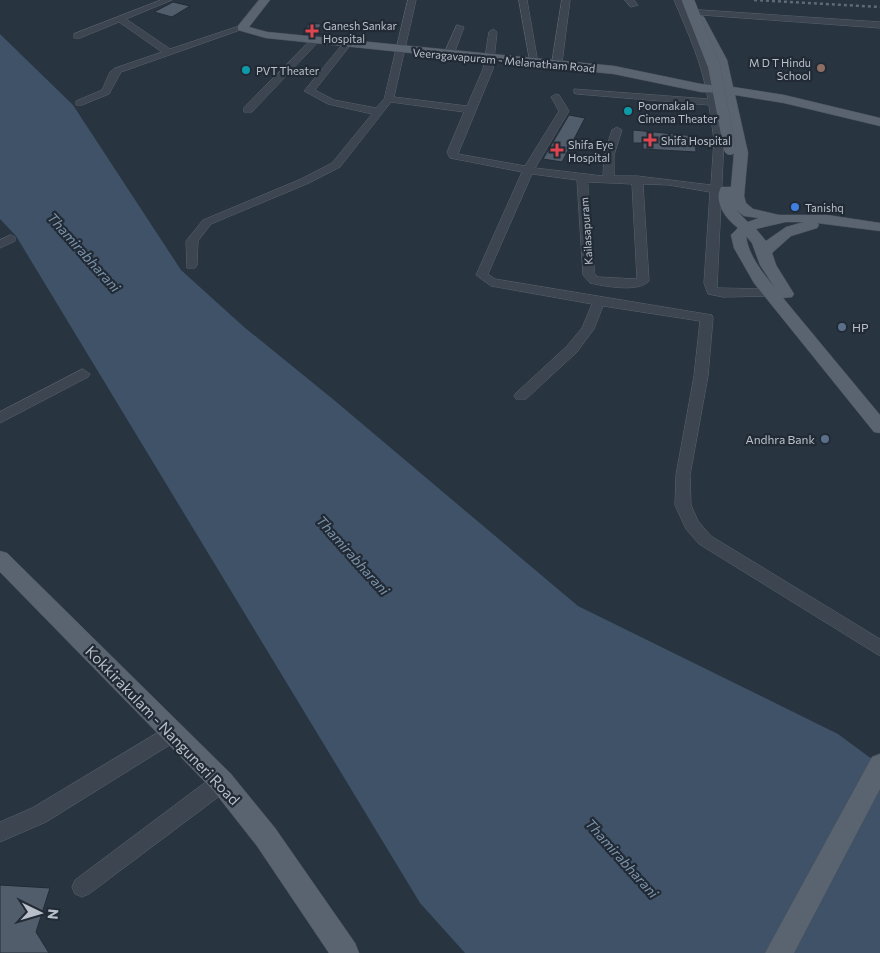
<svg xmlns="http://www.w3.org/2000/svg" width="880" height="953" font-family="Commissioner,sans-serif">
	<rect width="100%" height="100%" fill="#283440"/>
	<path fill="#3f5267" d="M0 34 73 105 181 270 244 327 334 400 578 606 838 734 880 765V953H465L420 903 16 236 0 219Z"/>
	<path fill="#515d6a" stroke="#232c37" d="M173 2 190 6 172 17 154 12Z
		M309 23 321 24 316 35 303 34Z
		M569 115 585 118 562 162 543 159Z
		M633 130 695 136 696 152 643 149V143H633Z
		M0 885 50 888 36 932 49 953H0Z"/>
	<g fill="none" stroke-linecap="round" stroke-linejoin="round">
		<defs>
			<path id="minor" d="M161 0H172L126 19 170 49 239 26 246 28 121 72 109 94 82 105H76V101L102 90 110 72 115 68 162 52 119 22 80 38H74V34Z
				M408 0H416L394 97 467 106 483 69 489 32 493 29 497 32 493 69 458 154 525 166 559 111 551 97 556 94 559 95 569 111 535 168 603 176 604 155 612 130 617 127 622 130 614 155V176H637L711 185 714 140 709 105 577 94 574 93V89L708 99C702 63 688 33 674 0H682L686 9 880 22V28L688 14 714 76 724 140 717 288 771 289 775 290 777 293 775 296 723 297 708 294 704 283 710 192 669 185 643 184 649 281C638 293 604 286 590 283L583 275 577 180 532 174 488 274 495 279 712 315 713 318 708 376 690 475 691 505 698 521 711 536 880 639V656L699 544 686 529 675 505 676 475 694 376 700 321 603 306 594 329 577 352 526 399H516L514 396 516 393 567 346 582 328 592 304 491 286 476 275 522 172 450 158 447 152 464 112 391 102 340 167 309 183 211 224 198 241 197 265 195 268H187L186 241 203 220 301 179 332 163 372 114 328 104 304 91 345 41 348 40 352 43 315 90 334 100 376 108 384 99ZM588 182 632 184 637 279 598 277 595 274Z
				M519 0H527L538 63 530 61Z
				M562 0H570L562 63 557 66 552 63Z
				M625 0H634L638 5 631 7Z
				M457 25 464 27 454 54 446 56 444 54Z
				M313 38 320 40 252 112H244V108Z
				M11 235 15 237V241L0 248V240Z
				M83 369 90 374 88 377 0 423V412Z
				M174 723 181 726 183 732 181 738 46 822 0 842V822L32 808Z
				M222 773 229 775 232 782 229 789 89 894 82 897 75 894 72 887 75 880 215 775Z"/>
			<path id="major" d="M259 0H270L249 27 267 32 614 66 701 84 721 86 715 60 694 17 699 14 704 17 727 60 733 87 784 95 880 118V126L784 103 735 95 748 153 744 196 746 203 753 209 779 215H827L880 223V231L817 223 819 225 817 228 791 236 772 253 776 265 794 294 792 297 783 298 880 415V433L874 432 754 283 734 248 731 235 738 228C726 219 713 202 721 187H731L734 153 723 93 701 92 614 74 266 38 238 30V26ZM736 210 744 216 759 218 748 222ZM786 222H804L786 227 766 241 756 229ZM746 236 752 243 760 265 775 288C763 273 748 255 746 236Z
				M0 551 7 553 231 774 275 828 355 943 359 953H329L257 846 213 790 0 572Z
				M880 754V789L794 953H765L872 757Z"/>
		</defs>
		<use href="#minor" stroke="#5a636d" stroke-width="1"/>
		<use href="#major" stroke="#49515c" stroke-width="1"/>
		<use href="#minor" fill="#3c4550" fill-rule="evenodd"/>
		<use href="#major" fill="#5a6470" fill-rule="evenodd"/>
		<path stroke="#5e6a76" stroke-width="2.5" stroke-dasharray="3 3" stroke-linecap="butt" d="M754 0 880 7"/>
		<defs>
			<path id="major-bridge" d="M688 0 714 66 730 149"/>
		</defs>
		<use href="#major-bridge" stroke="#49515c" stroke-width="12" stroke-linecap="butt"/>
		<use href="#major-bridge" stroke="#5a6470" stroke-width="12"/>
	</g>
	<g fill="#e0444e" stroke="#212a35" stroke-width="2">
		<path d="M309.5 23.5h5v5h5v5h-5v5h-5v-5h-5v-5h5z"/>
		<path d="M647.5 132.5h5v5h5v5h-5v5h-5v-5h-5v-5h5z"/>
		<path d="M554.5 142.5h5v5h5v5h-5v5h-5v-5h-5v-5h5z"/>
	</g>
	<circle fill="#8d6e63" stroke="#212a35" stroke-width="2" cx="821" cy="68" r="5"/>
	<g fill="#0f9aa8" stroke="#212a35" stroke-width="2">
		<circle cx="246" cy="70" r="5"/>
		<circle cx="628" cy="111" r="5"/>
	</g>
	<circle fill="#3f7fe0" stroke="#212a35" stroke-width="2" cx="795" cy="207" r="5"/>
	<g fill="#5c6f8a" stroke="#212a35" stroke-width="2">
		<circle cx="842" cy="327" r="5"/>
		<circle cx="825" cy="439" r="5"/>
	</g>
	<g text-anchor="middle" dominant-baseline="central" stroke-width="4.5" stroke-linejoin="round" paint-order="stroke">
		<g font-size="11" fill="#b9c0ca" stroke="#212a35" text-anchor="start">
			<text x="323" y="25">Ganesh Sankar<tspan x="323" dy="13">Hospital</tspan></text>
			<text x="811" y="62" text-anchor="end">M D T Hindu<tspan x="811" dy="13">School</tspan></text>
			<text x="256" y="70">PVT Theater</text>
			<text x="638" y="105">Poornakala<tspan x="638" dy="13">Cinema Theater</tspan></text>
			<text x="661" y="140">Shifa Hospital</text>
			<text x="568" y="144">Shifa Eye<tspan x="568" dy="13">Hospital</tspan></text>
			<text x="805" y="207">Tanishq</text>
		</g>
		<g font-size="11" fill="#b9c0ca" stroke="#212a35">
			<text transform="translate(504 60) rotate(5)">Veeragavapuram - Melanatham Road</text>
			<text transform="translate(586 231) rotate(-94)">Kailasapuram</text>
		</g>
		<g font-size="12" fill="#b9c0ca" stroke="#212a35" text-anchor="start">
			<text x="852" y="327">HP</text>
			<text x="815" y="439" text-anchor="end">Andhra Bank</text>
		</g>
		<g font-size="14" font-style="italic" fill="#7c93aa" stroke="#212a35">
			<text transform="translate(84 252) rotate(48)">Thamirabharani</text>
			<text transform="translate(353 555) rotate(48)">Thamirabharani</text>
			<text transform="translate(622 858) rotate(48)">Thamirabharani</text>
		</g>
		<g font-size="15" fill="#b9c0ca" stroke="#212a35">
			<text transform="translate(163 725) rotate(46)">Kokkirakulam - Nanguneri Road</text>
		</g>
	</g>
	<g transform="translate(40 913) rotate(95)" stroke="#212a35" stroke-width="4" paint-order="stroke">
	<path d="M0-4L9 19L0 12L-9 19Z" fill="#b9c0ca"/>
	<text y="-8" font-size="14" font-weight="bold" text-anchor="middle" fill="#b9c0ca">N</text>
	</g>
</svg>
